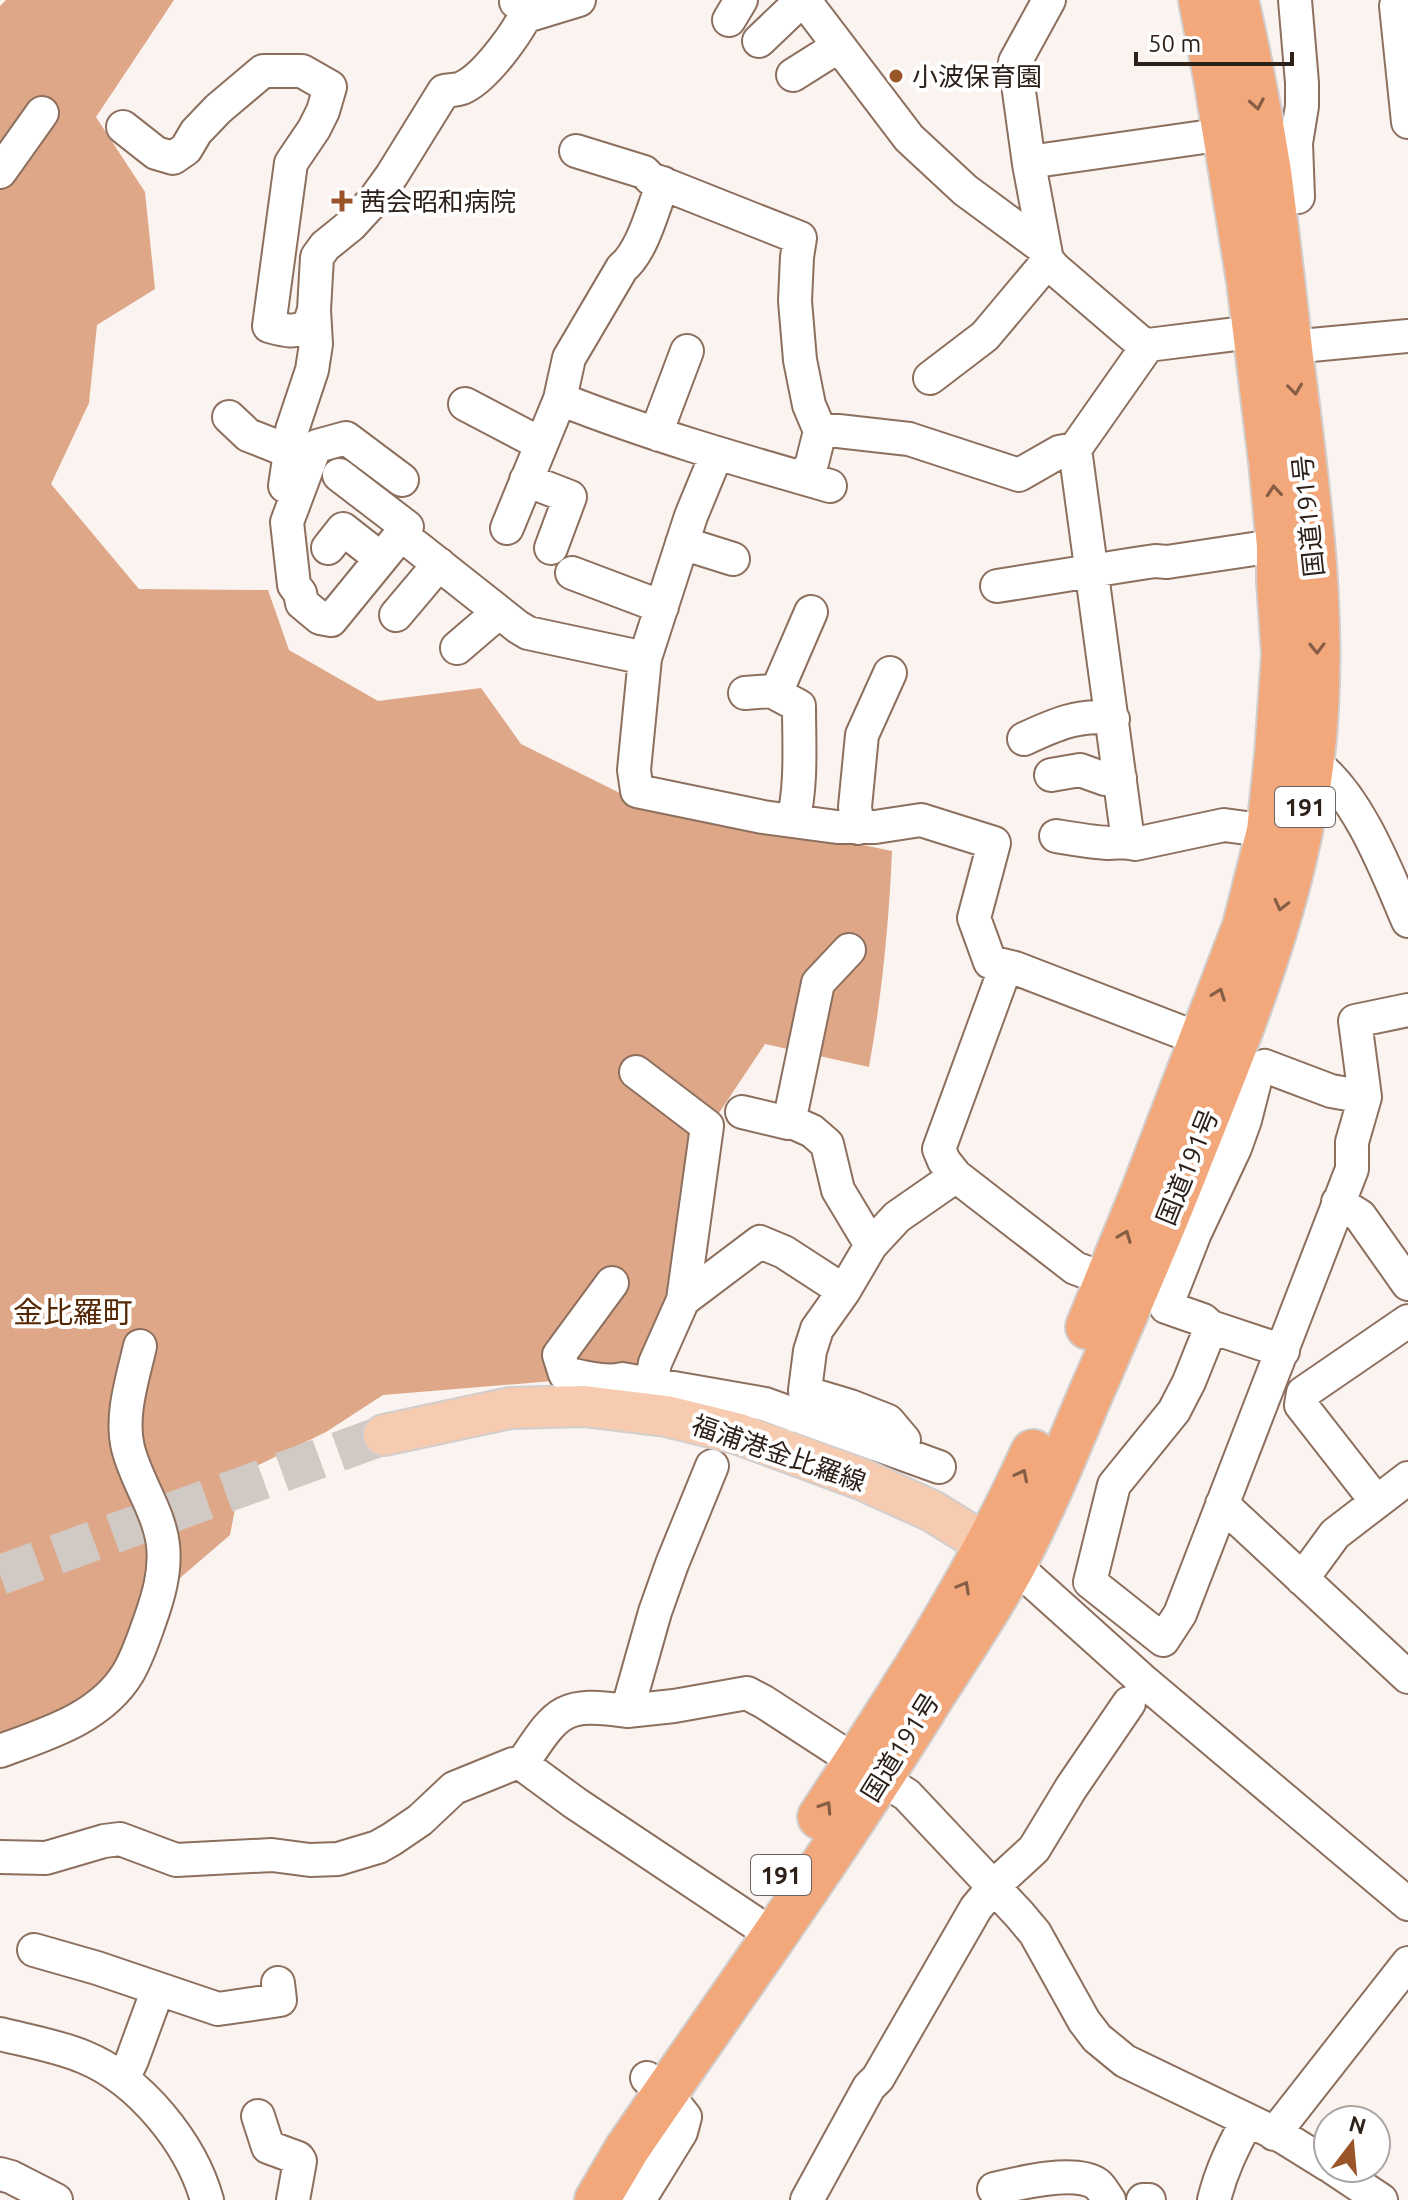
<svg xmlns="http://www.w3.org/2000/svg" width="1408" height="2200" font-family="Ubuntu,'Noto Sans JP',sans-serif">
	<rect width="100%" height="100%" fill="#faf3ef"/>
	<path fill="#dea888" d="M6 0H174L96 117 145 192 155 289 97 325 89 403 51 484 139 589 268 590 289 650 378 701 481 688 521 744 626 796 892 851C889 924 882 994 869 1067L765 1044 717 1116 671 1303 638 1374 383 1395 326 1432 242 1473 230 1535 180 1578 152 1586 118 1670 81 1705 0 1740V6Z"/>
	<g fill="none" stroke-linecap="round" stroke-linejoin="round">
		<path stroke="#d1c9c4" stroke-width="40" stroke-dasharray="40 20" stroke-linecap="butt" d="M0 1575 384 1435"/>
		<defs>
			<path id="minor" d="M804 0 909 138 965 190 1045 249
				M1049 0 1015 62 1029 164 1047 260 1055 269 1140 342 1148 345 1276 329
				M1295 0 1302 83V106L1296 143 1298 197
				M516 2 533 14 579 0
				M1396 6 1408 122
				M729 20 741 0
				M759 41 802 0
				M793 75 839 46
				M123 127 156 153 173 158 186 149 196 132 218 109 263 71H302L330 87 323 111 314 129 291 163 269 326C283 330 296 334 309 325L314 310 317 257 325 246 351 225 374 200 392 175 444 91C450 90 457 90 462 88 487 77 524 25 532 0
				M576 151 644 172 651 179 800 238 797 257 795 301 800 360 809 405 820 431 812 463 803 478
				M1029 164 1043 160 1225 134
				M0 172 42 113
				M1290 347 1408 336
				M930 378 985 336 1048 261
				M560 399C648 434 739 460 830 486
				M465 404 541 444
				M229 417 248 435 291 452
				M820 431H838L909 439 1019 475 1059 452 1075 449 1148 345
				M659 435 661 420 687 351
				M1075 449 1128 841
				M717 453 691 516 645 658 634 770 637 791 763 817 837 827H875L921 820 994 843 974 918 990 962 1015 968 1202 1040
				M339 475 407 527 331 620 320 618 302 603 300 593 294 585 287 522 314 450 317 446 346 438 402 480
				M526 480 570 497 551 548
				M285 486 292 439V430L312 370 316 344 314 310
				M507 528 560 399 569 358 622 268C643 251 653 208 663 183
				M400 536 408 540 518 627 528 633 645 658
				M682 543 733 559
				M328 548 343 529 380 558
				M572 573 662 607
				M997 586 1135 564 1155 561 1167 562 1300 542
				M396 615 439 564
				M457 648 499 612
				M745 693 771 691 799 706C799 744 802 784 793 821
				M776 693 811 612
				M1024 739C1052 726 1082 712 1113 719
				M1296 758C1302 759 1309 759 1314 763 1358 795 1387 872 1408 921
				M1051 775 1080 770 1105 779 1120 778
				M858 828 855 807 862 735 890 673
				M1056 836C1074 839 1091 842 1109 843 1119 843 1126 841 1135 844L1224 825 1269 831
				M849 950 818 983 790 1118 792 1122 812 1131 827 1144 838 1190 871 1245
				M1006 966 939 1149 944 1161 956 1176 1075 1268 1107 1280
				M636 1072 707 1126 683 1300 655 1363 651 1384
				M742 1112 788 1123 792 1122
				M1217 1141 1235 1148 1245 1120 1257 1073 1265 1066 1331 1091 1365 1097
				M1235 1148 1195 1233 1166 1307 1203 1320 1211 1327 1283 1351
				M1338 1202 1360 1216 1408 1284
				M612 1283 559 1355 565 1374C584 1376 605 1384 622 1379L765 1404 939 1467
				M683 1300 760 1242 784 1252 844 1291
				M1211 1327 1189 1382 1174 1411 1114 1485 1090 1582 1163 1640 1180 1614 1352 1169V1142L1365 1097 1355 1021 1408 1010
				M806 1401 805 1390 810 1351 817 1329 844 1291 871 1245 897 1217 956 1176
				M796 1416 807 1400 820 1397 850 1406 888 1421 904 1440
				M1376 1501 1301 1405 1303 1393 1408 1321
				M1222 1504 1408 1677
				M1013 1564 1141 1679 1408 1904
				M1302 1579 1335 1534 1408 1478
				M627 1711 674 1706 747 1693 764 1702 907 1795 1019 1914 1035 1933 1084 2021 1097 2038 1125 2061 1283 2137 1328 2165
				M0 1751C46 1734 101 1718 128 1673 137 1658 143 1640 149 1623 158 1598 166 1572 163 1545 159 1511 136 1481 128 1448 120 1415 133 1378 140 1346
				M522 1764 575 1803 773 1935
				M0 1857 46 1858 104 1841 120 1839 176 1860 272 1855 310 1860 338 1859 378 1847 392 1839 420 1820 454 1788 513 1764H522C557 1712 561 1701 627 1711L655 1612 672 1564 712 1466
				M34 1950 97 1968 218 2009 280 2000 278 1983
				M0 2034C28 2041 58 2046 84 2057 140 2080 191 2143 207 2200
				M123 2079 132 2060 158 1989
				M258 2116 268 2147 298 2158 300 2161 293 2200
				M1274 2134 1408 1963
				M1333 2168 1381 2200
				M0 2174 11 2177 56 2200
				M994 2189C1019 2183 1075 2169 1097 2184 1102 2188 1105 2195 1109 2200
				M639 2200 681 2132 685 2117 666 2093 647 2078
				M807 2200 869 2087 878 2078 976 1908 998 1882 1034 1849 1071 1788 1129 1703
				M1143 2200H1149
				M1214 2200C1221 2171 1233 2147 1247 2121"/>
			<path id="major" d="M384 1435 510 1408 584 1406 666 1416 739 1434 861 1479 932 1511 987 1545 1012 1563"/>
			<path id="highway" d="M1088 1327 1143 1192 1245 926 1269 831 1277 755 1284 654 1279 581V546L1271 461 1249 281 1216 78 1201 0
				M820 1817C897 1700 975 1581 1033 1452
				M597 2200 627 2149C730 1998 838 1849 934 1693 961 1651 990 1608 1014 1564 1043 1509 1067 1450 1091 1393 1125 1315 1160 1236 1191 1156 1242 1029 1294 902 1311 766 1328 631 1308 492 1291 358 1284 296 1277 234 1269 172 1260 114 1249 57 1236 0"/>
		</defs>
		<use href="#minor" stroke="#8d6f5e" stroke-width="36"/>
		<use href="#major" stroke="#d1cecd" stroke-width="44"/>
		<use href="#highway" stroke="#d1cecd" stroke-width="48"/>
		<use href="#minor" stroke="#fff" stroke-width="32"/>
		<use href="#major" stroke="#f7cbb0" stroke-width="40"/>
		<use href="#highway" stroke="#f2a87b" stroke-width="44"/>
	</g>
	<defs><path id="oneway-chevron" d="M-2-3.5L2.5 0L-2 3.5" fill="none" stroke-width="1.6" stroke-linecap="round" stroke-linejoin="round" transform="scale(2)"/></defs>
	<g stroke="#865e46">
		<use href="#oneway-chevron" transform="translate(1257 104) rotate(80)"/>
		<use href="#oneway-chevron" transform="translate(1295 389) rotate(83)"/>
		<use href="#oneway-chevron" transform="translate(1274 491) rotate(-95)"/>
		<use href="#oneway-chevron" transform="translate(1317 648) rotate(89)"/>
		<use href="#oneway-chevron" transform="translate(1281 905) rotate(104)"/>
		<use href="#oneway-chevron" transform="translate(1219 994) rotate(-70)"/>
		<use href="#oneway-chevron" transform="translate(1125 1236) rotate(-68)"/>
		<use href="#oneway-chevron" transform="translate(1022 1475) rotate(-63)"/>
		<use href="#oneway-chevron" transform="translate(964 1587) rotate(-61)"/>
		<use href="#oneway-chevron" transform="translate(826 1807) rotate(-57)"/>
	</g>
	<g fill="#995528" stroke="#fff" stroke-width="3">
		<circle cx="896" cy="76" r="8"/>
		<path d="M338 189h8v8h8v8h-8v8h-8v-8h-8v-8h8z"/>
	</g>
	<g text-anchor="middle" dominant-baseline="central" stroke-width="8" stroke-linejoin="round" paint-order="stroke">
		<g fill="#fff" stroke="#6d645f" stroke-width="2">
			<rect x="1275" y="787" width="60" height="40" rx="6"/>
			<rect x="751" y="1855" width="60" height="40" rx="6"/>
		</g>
		<g font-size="24" font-weight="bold" fill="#2e211a">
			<text x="1305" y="807">191</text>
			<text x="781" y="1875">191</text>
		</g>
		<g font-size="26" fill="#2e211a" stroke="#fff" text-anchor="start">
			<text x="912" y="76">小波保育園</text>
			<text x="360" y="201">茜会昭和病院</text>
		</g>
		<g font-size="26" fill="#2e211a" stroke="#fff">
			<text transform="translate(1308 516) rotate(-96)">国道191号</text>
			<text transform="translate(1187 1167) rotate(-68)">国道191号</text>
			<text transform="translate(779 1453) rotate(19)">福浦港金比羅線</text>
			<text transform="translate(900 1747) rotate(-58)">国道191号</text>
		</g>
		<g font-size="30" fill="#542705" stroke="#fff">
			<text x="73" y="1312">金比羅町</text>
		</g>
	</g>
	<g transform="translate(1352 2144) rotate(16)"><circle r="38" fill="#ffffff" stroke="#aba6a3" stroke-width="2"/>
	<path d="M0-6L14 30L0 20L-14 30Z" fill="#995528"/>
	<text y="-12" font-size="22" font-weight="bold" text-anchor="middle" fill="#2e211a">N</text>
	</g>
	<path d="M1136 52v12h156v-12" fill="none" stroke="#2e211a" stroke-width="4"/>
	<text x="1148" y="52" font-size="24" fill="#2e211a" stroke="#ffffff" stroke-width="6" paint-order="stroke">50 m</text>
</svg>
